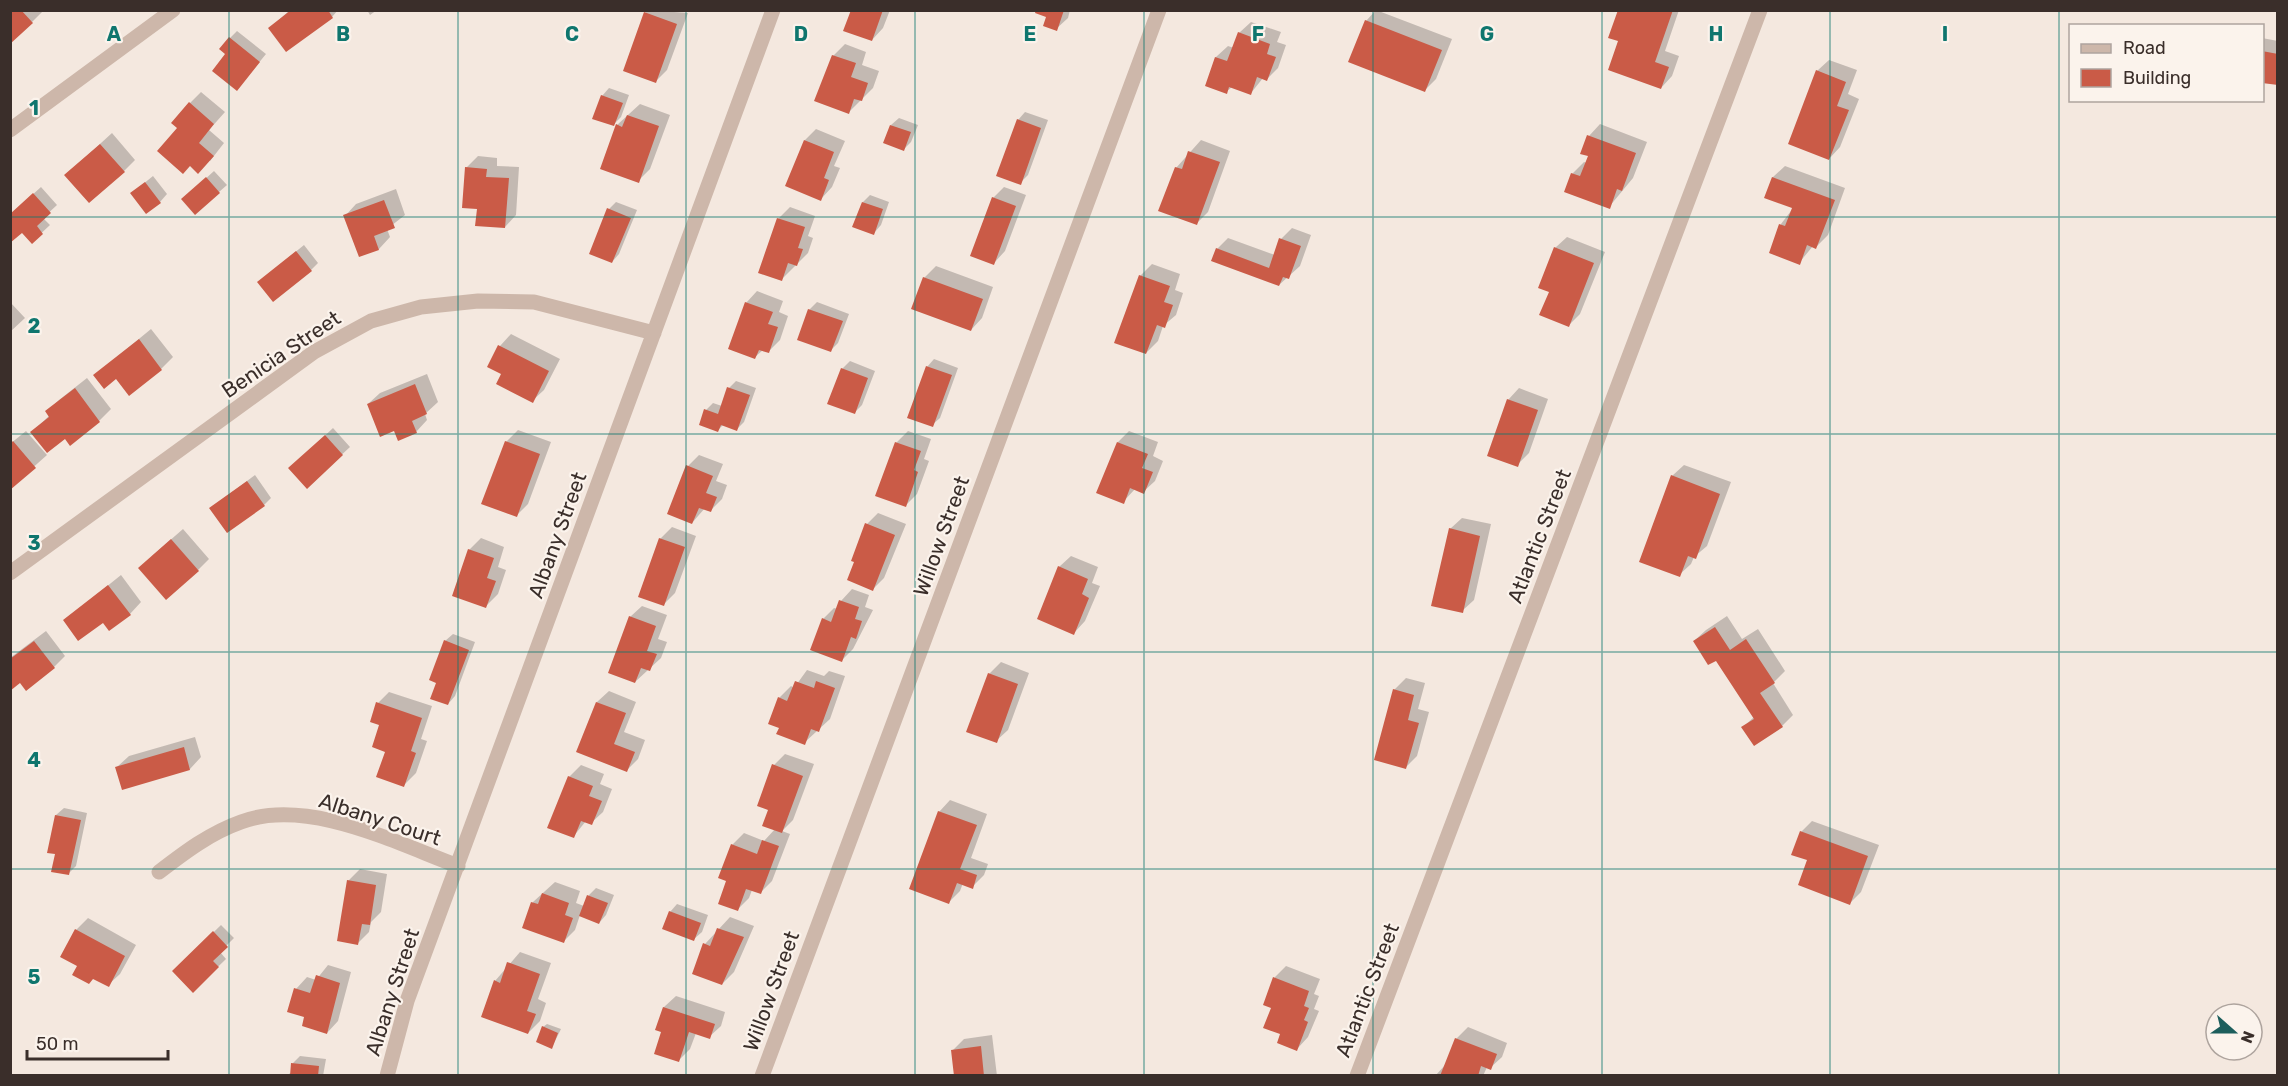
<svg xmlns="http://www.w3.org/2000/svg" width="2288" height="1086" font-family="Rubik,sans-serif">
	<rect width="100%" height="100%" fill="#f4e8df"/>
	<path fill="#0003" d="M10 10H43V11L32 22Z
		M290 10H338L332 17 270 28Z
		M367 10H377L370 15Z
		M648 10 688 13 667 70 656 81 645 13Z
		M853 10H890L883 28 872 40Z
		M1037 10H1070L1068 18 1056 29 1048 16Z
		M1376 10 1452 39 1436 79 1425 90 1366 21Z
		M1619 10H1679L1665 51 1679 56 1672 76 1661 88 1620 40Z
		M1251 22 1281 32 1277 42 1286 45 1278 68 1267 79 1263 78 1251 93 1232 87 1226 92 1207 85 1216 57 1228 46 1234 48 1239 33Z
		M237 31 266 54 244 81 227 54 230 38Z
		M2262 38 2278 41V84L2262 81Z
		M845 44 866 52 862 65 879 71 873 88 849 112 833 56Z
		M1829 60 1857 70 1848 94 1859 99 1840 147 1829 159 1817 71Z
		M609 88 629 95 621 117 613 125 602 96Z
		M201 92 225 112 209 130 224 143 210 161 180 128 190 103Z
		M640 104 670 115 650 169 638 181 617 125Z
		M1025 112 1048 120 1028 175 1020 183 1018 120Z
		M899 118 918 125 911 142 904 149 891 125Z
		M1600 124 1647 142 1633 178 1609 207 1572 174 1584 162 1587 163 1590 156 1589 136Z
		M816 129 845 141 834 166 840 168 832 187 821 199 805 140Z
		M112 133 135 160 124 171 78 164Z
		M1201 140 1230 151 1208 212 1196 224 1176 168Z
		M478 156 497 158V166L519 167 516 215 505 227 478 207 466 168Z
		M1785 166 1845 188 1828 235 1816 247 1813 246 1799 263 1770 253 1781 224 1794 207 1766 197 1773 177Z
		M214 171 227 185 219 192H191Z
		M153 176 167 194 160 202 132 193Z
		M41 187 57 205 43 218 50 225 32 242 10 215Z
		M1004 187 1026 195 1005 251 994 263 993 198Z
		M396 189 405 215 387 229 390 237 379 249 360 256 345 216 356 204Z
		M870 195 889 202 881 225 874 233 863 202Z
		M616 202 637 210 619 254 612 262 609 209Z
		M790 207 815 216 808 236 813 238 808 253 781 280 778 219Z
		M1292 228 1311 235 1300 266 1279 285 1217 249 1228 238 1275 255 1281 239Z
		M1567 237 1605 252 1580 314 1569 325 1551 291 1555 248Z
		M304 245 318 263 311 270 267 275Z
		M1152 264 1180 274 1175 290 1183 293 1176 315 1163 326 1158 341 1146 353 1140 276Z
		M936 266 993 287 982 318 971 330 924 278Z
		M757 291 783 301 779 312 788 316 780 340 768 352 763 350 755 357 746 303Z
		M10 302 25 318 10 332Z
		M817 302 849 314 838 343 831 350 809 310Z
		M151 329 173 357 161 369 129 394 117 377 95 375Z
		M511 334 560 359 544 390 532 401 503 374 500 346Z
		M934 359 958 368 940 418 932 425 927 367Z
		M850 361 875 371 862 405 855 412 842 369Z
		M427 374 438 402 425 414 427 420 416 432 395 429 368 404 380 393Z
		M87 378 111 409 99 421 71 444 65 437 32 432 50 415 47 412 59 400Z
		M736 381 756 388 744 422 737 429 723 425 718 430 706 410 713 403 722 406 729 388Z
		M1519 388 1548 399 1529 453 1517 465 1508 400Z
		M333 428 350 447 307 487 298 461Z
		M518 430 551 442 528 504 516 516 506 442Z
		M26 431 47 455 10 488V444Z
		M908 431 931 439 924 459 929 461 917 494 905 506 896 443Z
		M1129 431 1158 442 1153 456 1163 461 1155 481 1143 492 1135 489 1123 502 1118 442Z
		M699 455 723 464 716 481 727 485 722 499 710 511 705 508 692 523 688 466Z
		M1684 465 1731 482 1707 546 1694 557 1691 564 1679 575 1672 476Z
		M255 475 271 498 264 505 211 508Z
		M878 513 906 524 884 578 873 589 867 524Z
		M1462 518 1491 524 1474 600 1462 611 1450 529Z
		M672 527 696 536 675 593 664 604 660 539Z
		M183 529 209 559 198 570 152 556Z
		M481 538 504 547 498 567 506 570 498 594 486 606 469 550Z
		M1071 556 1098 567 1092 583 1100 586 1085 621 1074 633 1059 567Z
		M121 575 141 602 130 614 103 621 65 620Z
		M852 589 869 595 865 607 873 610 853 649 842 660 823 619 834 608 838 609 841 601Z
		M642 606 667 615 658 639 667 642 661 658 635 682 630 617Z
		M1727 616 1742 639 1758 629 1785 671 1773 683 1793 715 1782 726 1743 727 1754 717 1716 659 1694 641 1706 630Z
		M46 631 65 656 54 667 21 681 10 689V658Z
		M453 634 475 642 455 696 448 704 438 682 445 641Z
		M1001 662 1029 673 1008 730 996 741 989 674Z
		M807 670 824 676 829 671 845 676 830 719 804 743 780 727 779 698 791 686 794 688Z
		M1406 678 1425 683 1418 709 1429 712 1417 756 1406 767 1394 690Z
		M609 691 636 702 624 732 645 740 638 759 626 771 578 751 597 702Z
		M389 692 432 706 421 739 427 741 416 773 404 785 386 751 378 703Z
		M195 737 201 757 190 769 117 767 129 756Z
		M785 754 814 764 793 820 782 831 790 834 772 881 760 893 752 890 749 898 737 910 728 880 732 845 744 833 764 841 775 829 770 809 774 765Z
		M581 765 604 774 600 784 612 789 603 812 591 823 586 821 573 837 569 777Z
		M950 800 987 814 971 858 988 864 984 875 972 887 963 883 960 891 949 902 939 812Z
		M64 808 87 813 76 866 68 874 56 853V815Z
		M1812 821 1879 845 1861 892 1850 903 1809 859 1801 832Z
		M360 869 387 874 381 912 371 922 369 932 358 943 348 881Z
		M555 882 580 891 576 903 584 906 589 895 596 888 614 895 606 915 599 923 580 915 575 930 564 941 524 927 533 902Z
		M677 904 708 915 702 932 694 939 670 912Z
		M730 917 754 926 734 972 722 984 705 944Z
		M88 918 136 945 120 974 108 985 79 966 76 930Z
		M221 925 234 938 220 952 226 959 193 991 174 971Z
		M520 952 551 963 538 999 546 1003 540 1021 528 1033 495 981Z
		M328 965 351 972 338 1021 327 1033 306 1016 296 989 307 977 316 980Z
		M1286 966 1320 979 1314 994 1319 996 1314 1009 1319 1011 1308 1037 1297 1049 1282 1033 1273 1007 1265 1004 1275 977Z
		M676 996 725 1012 721 1026 709 1037 696 1033 690 1049 679 1060 663 1031 657 1029 664 1007Z
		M547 1024 561 1029 552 1047 543 1027Z
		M1468 1027 1507 1043 1502 1057 1490 1068 1487 1067 1483 1076H1435L1446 1064 1456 1039Z
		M992 1035 997 1076H956L953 1050 964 1039Z
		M300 1056 326 1059 323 1076H286L292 1072 293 1063Z"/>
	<path fill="#ca5b47" d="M10 10H21L33 23 10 44Z
		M291 10H328L333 18 286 52 268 28Z
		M851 10H883L872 41 843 31Z
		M1036 10H1064L1057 31 1043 26 1046 17 1035 13Z
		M1618 10H1673L1655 62 1669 67 1661 89 1608 70 1618 41 1608 38Z
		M644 12 677 24 656 83 623 71Z
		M1365 20 1442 50 1425 92 1348 62Z
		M1238 32 1270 44 1267 54 1276 57 1267 81 1257 77 1251 95 1229 87 1227 94 1205 86 1215 57 1227 61Z
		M229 37 260 62 237 91 212 71 225 54 219 49Z
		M2262 51 2278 54V85L2262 83Z
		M832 55 856 63 851 77 868 83 862 101 854 99 849 114 814 101Z
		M1816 70 1846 82 1837 106 1849 110 1829 160 1788 144Z
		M601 95 623 103 614 126 592 119Z
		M189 102 214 124 199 143 214 156 198 174 190 166 183 174 157 151 177 128 171 123Z
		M627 115 659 126 639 183 600 169 616 124 622 127Z
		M1017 119 1041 128 1021 185 996 176Z
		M890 125 911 132 904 151 883 143Z
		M1587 135 1636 153 1622 191 1617 189 1610 209 1564 192 1571 173 1580 176 1588 156 1580 154Z
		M804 140 834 152 824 178 829 180 821 201 785 186Z
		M100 144 125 172 89 203 64 175Z
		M1188 151 1220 162 1197 225 1158 211 1175 167 1182 169Z
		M465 167 487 169 486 177 509 178 505 228 475 226 477 209 462 208Z
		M206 177 220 193 195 215 181 199Z
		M1772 177 1835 200 1816 249 1807 245 1800 265 1769 253 1779 224 1785 226 1792 208 1764 198Z
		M145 182 161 203 146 214 130 193Z
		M33 193 51 213 37 226 43 234 32 244 22 233 10 243V214Z
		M992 197 1016 206 994 265 970 256Z
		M384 200 395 228 374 236 379 250 359 257 343 215Z
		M862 202 883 209 874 235 852 227Z
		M607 208 631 218 612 263 589 254Z
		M777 218 805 227 798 248 803 249 797 266 788 263 782 281 758 273Z
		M1279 238 1301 246 1289 279 1283 277 1279 286 1211 261 1216 248 1269 268Z
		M1554 247 1594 263 1569 327 1539 315 1549 292 1538 288Z
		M296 251 312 271 273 302 257 282Z
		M1139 275 1170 286 1164 302 1173 305 1165 328 1157 325 1146 354 1114 343Z
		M923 277 983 299 971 331 911 309Z
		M745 302 773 312 768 324 778 327 769 353 759 350 755 359 728 349Z
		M808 309 843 321 831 352 797 340Z
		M139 339 162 370 129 396 116 379 104 389 93 375Z
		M498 345 549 371 533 403 496 384 501 374 487 367Z
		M926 366 952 375 933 427 907 418Z
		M841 368 868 378 855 414 827 404Z
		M415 384 427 414 412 421 417 433 398 441 394 431 380 437 367 404Z
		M727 387 750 395 737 431 721 425 718 432 699 425 704 409 718 414Z
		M75 388 100 422 70 446 65 439 47 453 30 432 49 417 45 411Z
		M1507 399 1538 410 1518 467 1487 456Z
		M325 435 343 455 307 489 288 468Z
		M13 441 36 468 10 490V444Z
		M505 441 540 454 517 517 481 504Z
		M895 442 921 451 914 470 918 472 906 507 875 496Z
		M1117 442 1148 454 1142 468 1153 472 1144 494 1130 488 1124 504 1096 493Z
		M686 465 713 476 706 493 717 497 711 512 699 508 692 524 667 514Z
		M1671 475 1720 494 1696 559 1688 556 1680 577 1639 562Z
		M247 481 265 506 227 533 209 508Z
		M865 523 895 535 873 591 847 580 854 562 851 561Z
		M1449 528 1480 536 1463 613 1431 606Z
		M659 538 685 547 664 606 638 597Z
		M171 539 199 571 166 600 138 568Z
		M468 549 494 558 487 578 496 581 486 608 452 596Z
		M1058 566 1088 579 1082 594 1089 598 1074 635 1037 619Z
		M108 585 131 615 109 631 103 623 78 641 63 620Z
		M839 600 859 607 855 619 862 621 856 639 851 637 842 662 810 650 822 618 831 622Z
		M629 616 656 626 647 651 657 654 650 671 641 668 635 683 608 673Z
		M1715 627 1730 650 1746 639 1775 683 1760 693 1783 727 1754 746 1741 727 1754 719 1716 661 1708 665 1693 641Z
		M444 640 469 650 448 705 430 699 436 683 429 680Z
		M34 641 55 668 26 691 20 683 10 691V659Z
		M988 673 1018 684 997 743 966 732Z
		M795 681 814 688 816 681 835 688 819 732 811 729 805 745 776 734 779 728 768 724 778 697 787 701Z
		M1393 689 1414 695 1408 720 1419 723 1406 769 1374 760Z
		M376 702 422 718 411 751 416 753 404 787 376 777 385 752 372 747 379 725 370 722Z
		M596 702 626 713 614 744 635 752 627 772 576 752Z
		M184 747 190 770 122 790 115 767Z
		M772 764 803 776 782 833 762 826 768 810 757 806Z
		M568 776 593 786 589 796 602 801 592 825 581 821 574 838 547 828Z
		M938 811 977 825 960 869 977 875 973 889 957 883 949 904 909 889Z
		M55 815 81 820 69 875 51 872 55 854 47 853Z
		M1800 831 1868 856 1850 905 1798 885 1807 860 1791 855Z
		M762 840 779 846 761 894 746 889 738 911 718 904 726 881 718 878 731 844 757 854Z
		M347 880 376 885 370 925 362 924 358 945 337 941Z
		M542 893 569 903 565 915 573 918 564 943 522 928 531 902 538 904Z
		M587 895 608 903 599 924 579 916Z
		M669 911 701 923 694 941 662 929Z
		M717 928 744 937 722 985 692 974 703 943 710 946Z
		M75 929 125 956 109 987 93 979 89 984 72 975 77 966 60 957Z
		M213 931 228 947 213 961 219 967 193 993 172 971Z
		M507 962 540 974 527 1011 536 1014 528 1034 481 1017 494 980 500 983Z
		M316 975 340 983 327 1034 302 1026 304 1017 287 1012 294 988 310 993Z
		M1273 977 1309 991 1304 1006 1309 1008 1304 1020 1308 1022 1297 1051 1277 1043 1280 1034 1263 1028 1271 1008 1263 1005Z
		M663 1007 715 1024 710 1039 689 1032 679 1062 654 1054 661 1032 655 1030Z
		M542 1026 558 1033 552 1049 536 1042Z
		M1455 1038 1497 1054 1491 1070 1481 1066 1478 1076H1440Z
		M981 1046 984 1076H954L951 1050Z
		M291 1063 319 1066 318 1076H290Z"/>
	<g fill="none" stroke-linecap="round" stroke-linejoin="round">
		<path stroke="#cdb7aa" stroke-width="15" d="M10 130 173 10
			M10 573 314 352 371 321 421 307 478 301 534 302 654 333
			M159 872C185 852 210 833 241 822 307 797 396 843 458 866
			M387 1076 407 1001 773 10
			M762 1076 1159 10
			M1357 1076 1760 10"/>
	</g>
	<path fill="none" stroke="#0f766e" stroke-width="1.5" stroke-opacity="0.55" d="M229 10V1076M458 10V1076M686 10V1076M915 10V1076M1144 10V1076M1373 10V1076M1602 10V1076M1830 10V1076M2059 10V1076M10 217H2278M10 434H2278M10 652H2278M10 869H2278"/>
	<g text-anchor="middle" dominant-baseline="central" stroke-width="4.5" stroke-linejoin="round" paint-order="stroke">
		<g font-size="21" fill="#3a2e2a" stroke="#fbf3ec">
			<text transform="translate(281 354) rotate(-34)">Benicia Street</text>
			<text transform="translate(557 535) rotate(-70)">Albany Street</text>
			<text transform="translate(941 536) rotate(-70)">Willow Street</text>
			<text transform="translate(1539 536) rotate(-69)">Atlantic Street</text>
			<text transform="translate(380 819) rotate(18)">Albany Court</text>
			<text transform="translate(1367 990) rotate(-69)">Atlantic Street</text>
			<text transform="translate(771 991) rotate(-70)">Willow Street</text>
			<text transform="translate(392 992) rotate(-72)">Albany Street</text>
		</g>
	</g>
	<g font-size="20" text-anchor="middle" font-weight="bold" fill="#0f766e" stroke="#fbf3ec" stroke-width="4.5" stroke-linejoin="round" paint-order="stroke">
		<text x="114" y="41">A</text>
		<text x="343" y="41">B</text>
		<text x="572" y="41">C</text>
		<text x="801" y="41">D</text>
		<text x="1030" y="41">E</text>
		<text x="1258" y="41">F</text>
		<text x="1487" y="41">G</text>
		<text x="1716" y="41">H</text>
		<text x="1945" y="41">I</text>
		<text x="34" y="115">1</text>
		<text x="34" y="333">2</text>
		<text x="34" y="550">3</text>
		<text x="34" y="767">4</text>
		<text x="34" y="984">5</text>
	</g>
	<rect width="2288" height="1086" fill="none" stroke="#3a2e2a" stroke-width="24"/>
	<rect x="2069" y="24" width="195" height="78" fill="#fbf3ec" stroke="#aea49e" stroke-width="1.5"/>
	<rect x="2081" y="44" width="30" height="9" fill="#cdb7aa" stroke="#aea49e" stroke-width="1.5"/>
	<text x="2123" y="54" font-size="18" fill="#3a2e2a">Road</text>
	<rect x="2081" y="69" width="30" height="18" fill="#ca5b47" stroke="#aea49e" stroke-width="1.5"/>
	<text x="2123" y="84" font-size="18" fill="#3a2e2a">Building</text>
	<g transform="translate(2234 1032) rotate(111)"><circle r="28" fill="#fbf3ec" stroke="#aea49e" stroke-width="1.5"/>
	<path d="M0-4.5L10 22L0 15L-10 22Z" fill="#1d5e5c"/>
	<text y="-9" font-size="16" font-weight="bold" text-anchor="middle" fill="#3a2e2a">N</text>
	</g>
	<path d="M27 1050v9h141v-9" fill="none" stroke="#3a2e2a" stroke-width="3"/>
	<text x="36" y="1050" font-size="18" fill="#3a2e2a" stroke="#fbf3ec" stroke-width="4.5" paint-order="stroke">50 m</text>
</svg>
